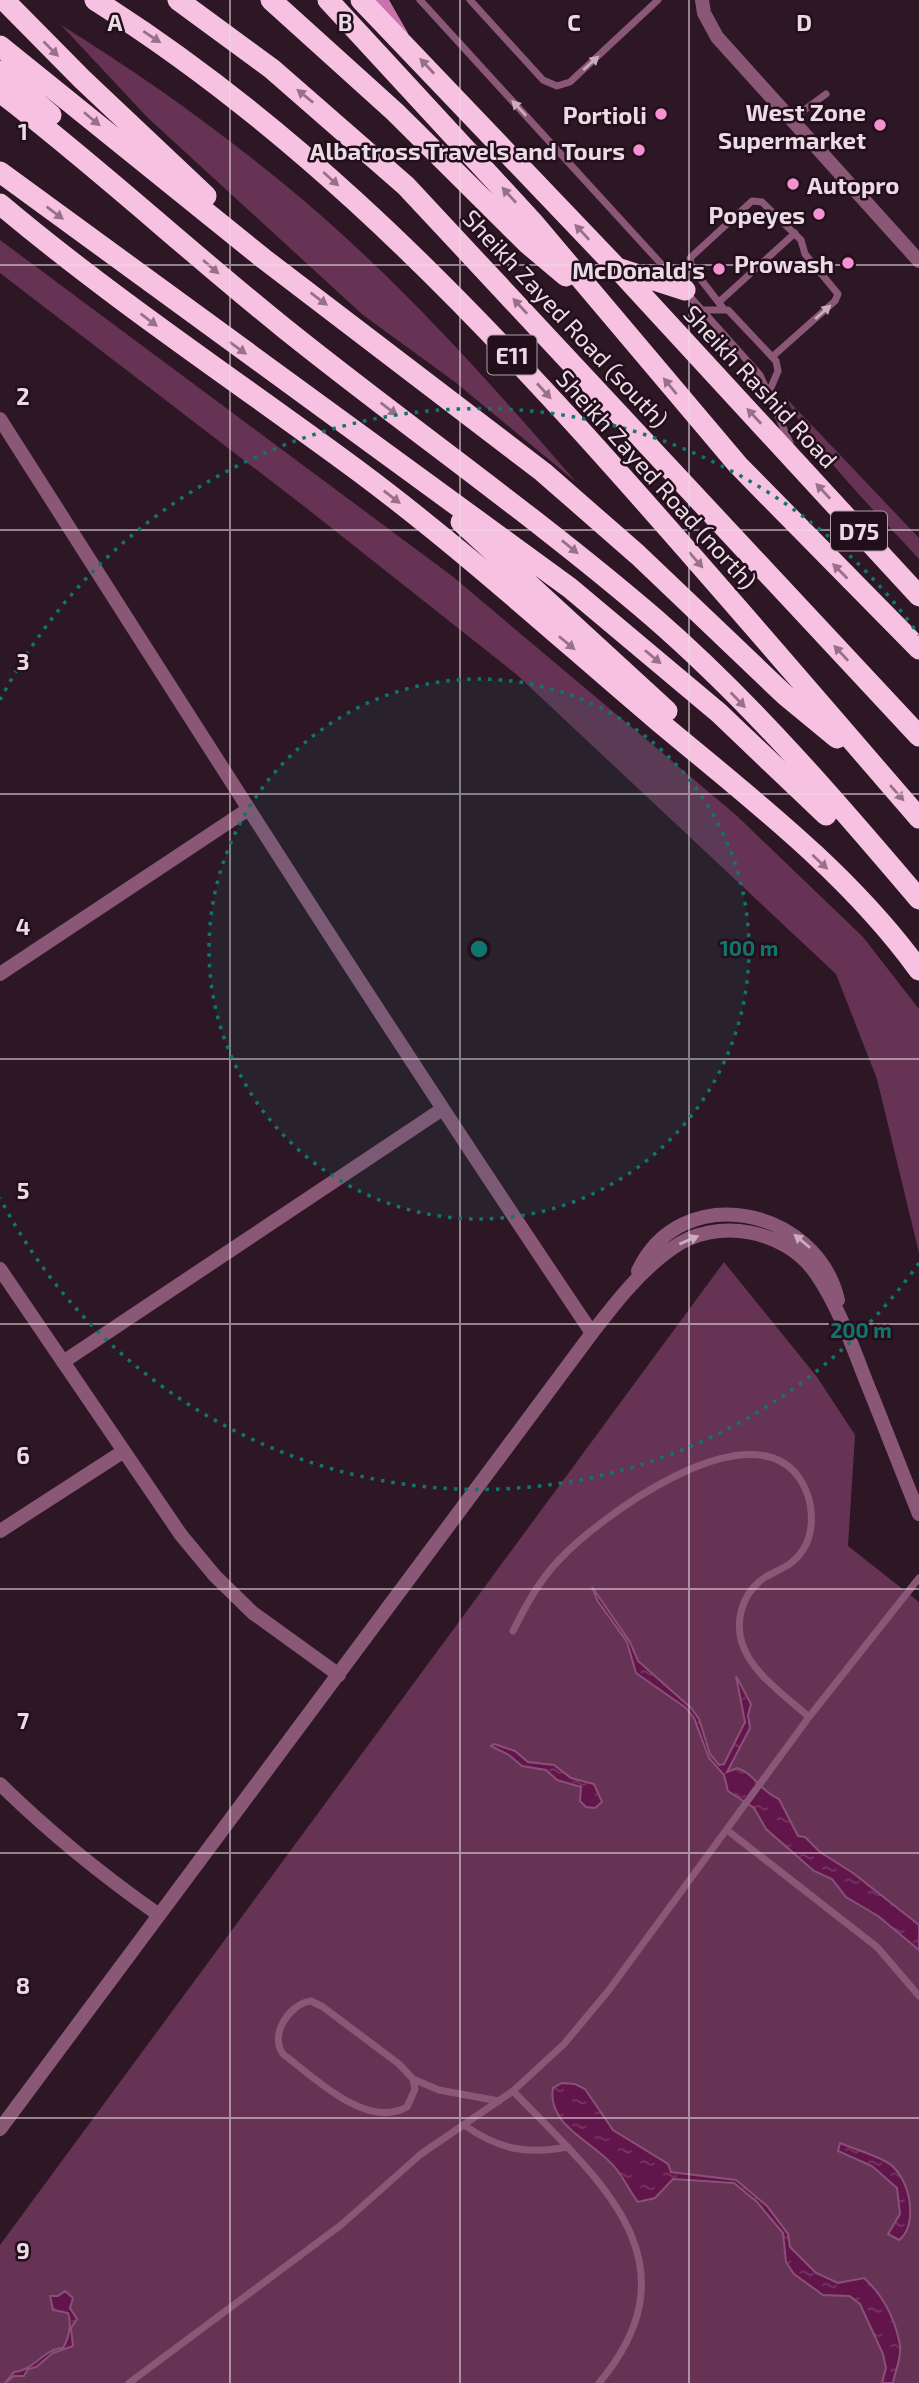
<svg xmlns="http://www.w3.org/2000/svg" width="919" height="2383" font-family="'Exo 2',sans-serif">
	<defs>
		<pattern id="water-ripples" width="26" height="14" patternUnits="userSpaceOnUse" patternTransform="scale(1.75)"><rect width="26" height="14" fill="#61154b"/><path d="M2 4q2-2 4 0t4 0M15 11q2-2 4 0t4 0" fill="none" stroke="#783665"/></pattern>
	</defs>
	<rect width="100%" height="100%" fill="#2d1725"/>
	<path fill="#663354" d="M61 25C145 77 226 135 302 199 402 284 491 383 576 482L455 382 363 315 147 117Z
		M0 240 452 576 736 815 863 937 919 1009V1253L877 1079 836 974 516 674 305 507 0 273Z
		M785 397 919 538V559C879 515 811 448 785 397Z
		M724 1262 817 1377 855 1435 848 1546 919 1602V2383H0V2245Z"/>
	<path fill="url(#water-ripples)" stroke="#8a5079" stroke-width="2" d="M592 1587 630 1642 638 1661 691 1708 699 1719 710 1754 719 1765 724 1764 745 1722 736 1676 751 1704 748 1715 750 1728 727 1772 737 1768C755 1774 759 1790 779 1799L798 1836 805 1837 820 1852 853 1873 919 1925V1950L878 1916 846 1897 832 1879 814 1871 766 1829 754 1808 728 1791 724 1775 709 1758 694 1718 686 1708 636 1673 627 1642 597 1600Z
		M494 1744 515 1751 528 1762 554 1765 571 1778 594 1784 602 1802 595 1808 586 1807 580 1801 581 1787 557 1780 546 1770 522 1766 509 1755 491 1746Z
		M562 2083 575 2084 585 2089 613 2130 668 2164 671 2172 736 2180 767 2206 788 2234 790 2247 816 2273 838 2283 864 2278C884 2296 895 2319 900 2345 902 2357 895 2371 893 2383H882L886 2368 883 2354 860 2304 849 2296 823 2295 794 2274 786 2262 783 2233 757 2202 734 2183 673 2179 655 2198 638 2202C630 2192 625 2180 617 2170 598 2143 546 2127 553 2088Z
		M840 2143C855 2149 871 2154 885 2161 911 2174 919 2226 899 2240L888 2234 900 2214 897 2188 872 2166 838 2151Z
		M65 2291 73 2298 70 2308 77 2319 71 2328 73 2346 53 2353 36 2367 28 2369 24 2376H14L5 2383 14 2372C33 2371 45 2348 63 2348 69 2338 72 2323 68 2313L53 2310 50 2296H58Z"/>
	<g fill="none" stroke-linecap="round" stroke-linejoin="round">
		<path stroke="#8b5777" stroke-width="7" d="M420 0 675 279
			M470 0 543 80 557 86 570 82 658 0
			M792 119 826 94
			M685 291 760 375 790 443
			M719 302 795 233
			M723 308 692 268 690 258 752 201 762 202 801 240 805 254 838 294 835 301 772 357
			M702 310H728L776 361 778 371 769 392
			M513 1631C526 1605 539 1581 559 1560 599 1517 745 1410 797 1475 816 1500 818 1541 792 1562 783 1570 769 1573 760 1581 742 1596 735 1621 742 1643 751 1673 787 1697 809 1717
			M727 1830 877 1947 919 1996
			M311 2001 323 2007 399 2064 413 2079 415 2089 407 2107C366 2130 314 2077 283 2054 269 2035 289 2004 311 2001Z
			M413 2079 439 2090 499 2101
			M513 2091C598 2179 701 2261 599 2383
			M464 2125C498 2149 526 2155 567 2147
			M129 2383 341 2225 421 2154 513 2091 564 2044 609 1990 809 1717 919 1578"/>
		<path stroke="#8b5777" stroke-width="14" d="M702 0 704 13 717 37 919 261
			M0 419C195 725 389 1032 592 1333
			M0 974 247 810
			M0 1269 181 1535 215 1576 253 1613 339 1675
			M638 1271C681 1179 816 1207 838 1300
			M63 1362 441 1110
			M0 1531 124 1451
			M0 1784C50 1833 102 1875 159 1915
			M0 2129 592 1333C616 1302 639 1272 671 1249 716 1216 786 1229 817 1275 839 1308 852 1345 866 1381 884 1425 901 1470 919 1514"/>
		<path stroke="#c874aa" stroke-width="14" d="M381 0 401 35"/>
		<path stroke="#f7c2e2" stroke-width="21" d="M4 0 82 79 206 196
			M95 0C282 118 437 272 584 434 698 560 808 690 919 818
			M178 0 272 69 406 186 919 736
			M271 0 395 112 528 244 566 276
			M328 0 532 221 738 465 919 649
			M361 0 616 267 919 596
			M0 46 264 259 543 472 638 555 786 696 837 738
			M0 71 51 115
			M0 92C98 167 188 251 284 328 406 426 534 515 653 617 750 701 836 801 919 899
			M0 172 570 588 719 713 826 815
			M0 204C114 300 238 382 357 470 462 548 559 637 658 721 749 797 849 873 919 970
			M617 268 685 290
			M461 522 667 711"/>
	</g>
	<defs><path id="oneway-solid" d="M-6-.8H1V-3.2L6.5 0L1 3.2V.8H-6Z" transform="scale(1.75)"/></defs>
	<g fill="#987188">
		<use href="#oneway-solid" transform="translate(152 37) rotate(34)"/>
		<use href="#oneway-solid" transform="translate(51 49) rotate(45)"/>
		<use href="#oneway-solid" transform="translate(427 66) rotate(-133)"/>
		<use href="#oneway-solid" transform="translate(305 96) rotate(-141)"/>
		<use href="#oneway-solid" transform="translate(92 119) rotate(40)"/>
		<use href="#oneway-solid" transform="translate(331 179) rotate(42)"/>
		<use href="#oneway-solid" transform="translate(509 195) rotate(-132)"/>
		<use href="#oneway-solid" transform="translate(55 213) rotate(37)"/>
		<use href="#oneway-solid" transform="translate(582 232) rotate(-133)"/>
		<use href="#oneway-solid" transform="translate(211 267) rotate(41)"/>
		<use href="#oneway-solid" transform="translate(319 299) rotate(37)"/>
		<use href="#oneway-solid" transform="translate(520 306) rotate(-133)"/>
		<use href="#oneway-solid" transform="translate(149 320) rotate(37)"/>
		<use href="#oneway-solid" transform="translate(238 348) rotate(36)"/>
		<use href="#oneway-solid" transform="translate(670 386) rotate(-129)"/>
		<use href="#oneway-solid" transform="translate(544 391) rotate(48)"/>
		<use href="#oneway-solid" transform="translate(389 409) rotate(37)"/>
		<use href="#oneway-solid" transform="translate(754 416) rotate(-133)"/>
		<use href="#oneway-solid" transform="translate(823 491) rotate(-133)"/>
		<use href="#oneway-solid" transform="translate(392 497) rotate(38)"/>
		<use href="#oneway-solid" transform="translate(570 547) rotate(39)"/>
		<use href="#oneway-solid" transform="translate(696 560) rotate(49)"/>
		<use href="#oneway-solid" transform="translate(840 571) rotate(-135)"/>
		<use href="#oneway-solid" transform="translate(567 643) rotate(40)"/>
		<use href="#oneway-solid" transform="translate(841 653) rotate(-133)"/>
		<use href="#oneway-solid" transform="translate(653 657) rotate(40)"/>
		<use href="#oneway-solid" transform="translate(738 700) rotate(46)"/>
		<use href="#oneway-solid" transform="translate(897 793) rotate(49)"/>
		<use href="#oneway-solid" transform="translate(820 862) rotate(43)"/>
	</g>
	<g fill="#c9adbe">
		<use href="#oneway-solid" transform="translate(591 63) rotate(-42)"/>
		<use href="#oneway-solid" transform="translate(519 108) rotate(-133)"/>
		<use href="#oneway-solid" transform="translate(823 312) rotate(-42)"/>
		<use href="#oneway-solid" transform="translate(689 1240) rotate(-23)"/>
		<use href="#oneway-solid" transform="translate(802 1241) rotate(-140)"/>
	</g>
	<path fill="none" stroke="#ebdbe4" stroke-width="2" stroke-opacity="0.55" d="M230 0V2383M460 0V2383M689 0V2383M0 265H919M0 530H919M0 794H919M0 1059H919M0 1324H919M0 1589H919M0 1853H919M0 2118H919"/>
	<circle cx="479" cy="949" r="270" fill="#0f766e" fill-opacity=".12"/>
	<g fill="none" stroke="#0f766e" stroke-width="3.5" stroke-dasharray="3.5 7">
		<circle cx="479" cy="949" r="270"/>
		<path d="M919 1263A540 540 0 0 1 0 1198M0 700A540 540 0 0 1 919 635"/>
	</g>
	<g fill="#f590d1" stroke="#230e1b" stroke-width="2.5">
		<circle cx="661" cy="114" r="7"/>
		<circle cx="880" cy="125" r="7"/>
		<circle cx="639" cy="150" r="7"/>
		<circle cx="793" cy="184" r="7"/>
		<circle cx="819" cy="214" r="7"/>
		<circle cx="848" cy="263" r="7"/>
		<circle cx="719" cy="269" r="7"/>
	</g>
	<g text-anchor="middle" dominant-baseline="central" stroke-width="5" stroke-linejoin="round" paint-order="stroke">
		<g fill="#230e1b" stroke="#af9ea8" stroke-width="2">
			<rect x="487.5" y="335.5" width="49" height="39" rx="5"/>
			<rect x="831" y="511.5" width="56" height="39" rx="5"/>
		</g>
		<g font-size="23" font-weight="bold" fill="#ebdbe4">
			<text x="512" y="355">E11</text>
			<text x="859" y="531">D75</text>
		</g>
		<g font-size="24" font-weight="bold" fill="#ebdbe4" stroke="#230e1b" text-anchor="end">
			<text x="866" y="111">West Zone<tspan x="866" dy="28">Supermarket</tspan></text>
			<text x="647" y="114">Portioli</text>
			<text x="625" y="150">Albatross Travels and Tours</text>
			<text x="807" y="184" text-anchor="start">Autopro</text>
			<text x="805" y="214">Popeyes</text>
			<text x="834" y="263">Prowash</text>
			<text x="705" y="269">McDonald's</text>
		</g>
		<g font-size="24" fill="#ebdbe4" stroke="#230e1b">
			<text transform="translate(566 318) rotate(47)">Sheikh Zayed Road (south)</text>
			<text transform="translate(761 386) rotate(47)">Sheikh Rashid Road</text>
			<text transform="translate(657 479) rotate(48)">Sheikh Zayed Road (north)</text>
		</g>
	</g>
	<g font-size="23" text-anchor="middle" font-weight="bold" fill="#ebdbe4" stroke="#230e1b" stroke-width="5" stroke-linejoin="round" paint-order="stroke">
		<text x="115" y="31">A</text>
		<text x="345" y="31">B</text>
		<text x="574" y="31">C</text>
		<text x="804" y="31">D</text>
		<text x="23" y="140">1</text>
		<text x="23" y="405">2</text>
		<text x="23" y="670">3</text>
		<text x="23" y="935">4</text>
		<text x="23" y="1199">5</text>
		<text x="23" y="1464">6</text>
		<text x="23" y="1729">7</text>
		<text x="23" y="1994">8</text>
		<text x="23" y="2259">9</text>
	</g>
	<circle cx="479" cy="949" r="10" fill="#0f766e" stroke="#230e1b" stroke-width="3.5"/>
	<g font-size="21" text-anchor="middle" font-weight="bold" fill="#0f766e" stroke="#230e1b" stroke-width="5" stroke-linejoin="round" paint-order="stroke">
		<text x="749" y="956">100 m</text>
		<text x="861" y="1338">200 m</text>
	</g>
</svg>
